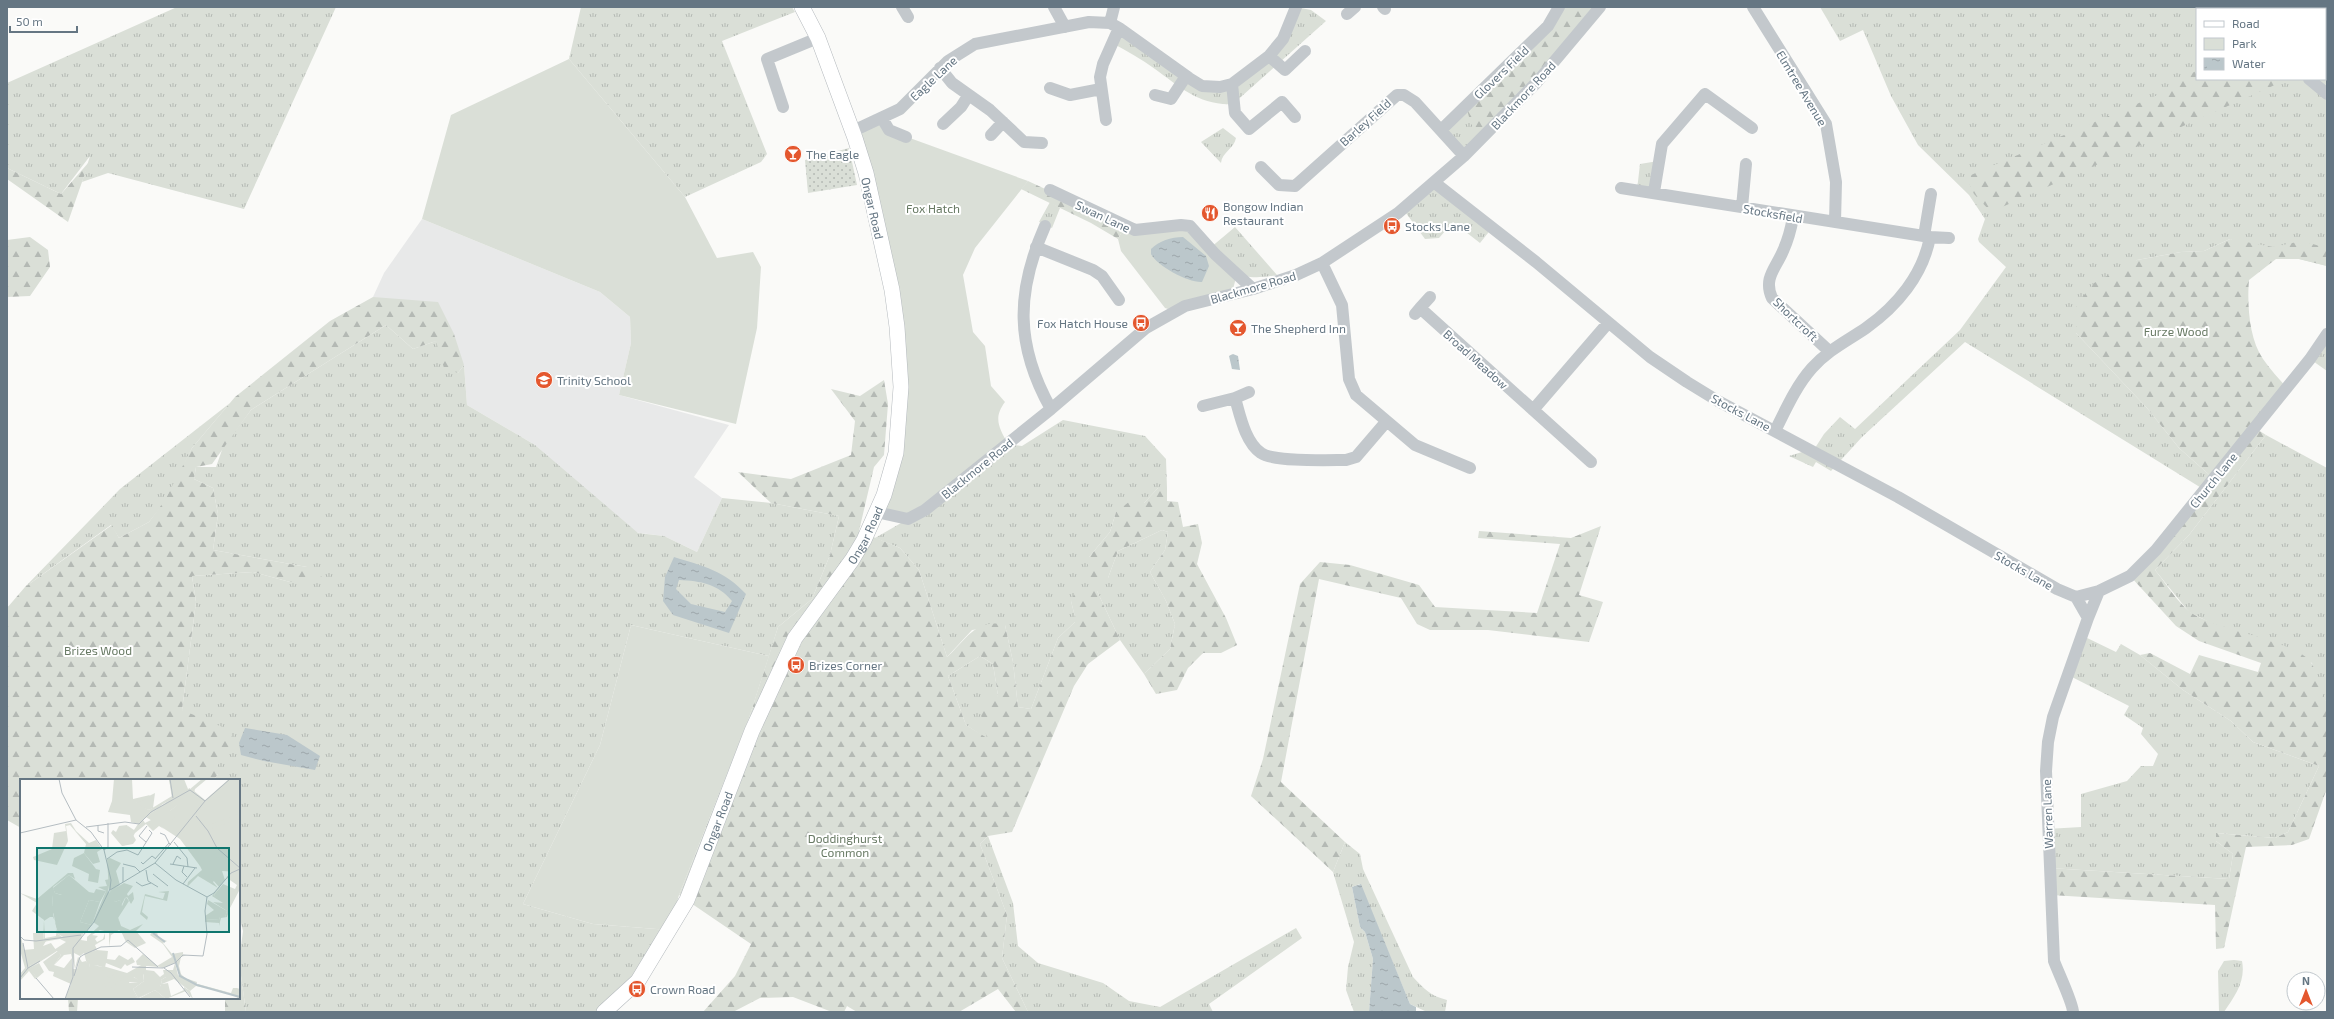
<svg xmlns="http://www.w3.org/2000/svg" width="2334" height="1019" font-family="'Exo 2',sans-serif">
	<defs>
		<pattern id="grass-tufts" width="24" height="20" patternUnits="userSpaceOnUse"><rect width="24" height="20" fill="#dadfd7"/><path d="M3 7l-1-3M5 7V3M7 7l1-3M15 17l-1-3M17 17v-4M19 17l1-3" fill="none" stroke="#b4b9b4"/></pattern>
		<pattern id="forest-firs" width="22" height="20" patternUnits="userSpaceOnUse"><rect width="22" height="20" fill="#dadfd7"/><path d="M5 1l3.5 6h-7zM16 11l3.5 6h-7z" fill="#b4b9b4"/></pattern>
		<pattern id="garden-dots" width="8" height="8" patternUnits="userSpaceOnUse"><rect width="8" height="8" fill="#dadfd7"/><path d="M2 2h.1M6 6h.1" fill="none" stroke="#b4b9b4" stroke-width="1.8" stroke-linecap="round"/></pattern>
		<pattern id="water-ripples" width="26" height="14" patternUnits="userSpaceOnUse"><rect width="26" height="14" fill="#bbc7cb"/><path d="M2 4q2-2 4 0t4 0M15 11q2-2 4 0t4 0" fill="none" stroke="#9ca6aa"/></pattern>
	</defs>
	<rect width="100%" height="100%" fill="#fafaf8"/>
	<path fill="#e8e9e9" d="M422 219 600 292 630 317 631 343 619 395 729 425 694 477 722 498 697 552 664 536 632 532 535 445 467 405 464 365 373 297 384 273Z"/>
	<path fill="url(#grass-tufts)" fill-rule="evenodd" d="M177 7H336L244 209 108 173 82 182 90 156 61 194 7 168V83Z
		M581 7H792L795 12 722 41 767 154 761 162 685 197 569 59Z
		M1296 7 1311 10 1326 21 1233 104C1200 106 1180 87 1155 69 1141 59 1127 51 1112 43L1119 28 1178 70 1220 87 1269 56Z
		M1820 7H2327V266L2299 259H2276L2230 239 2204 251 2181 252 2137 260 2076 333 2147 408 2179 448 2213 478 2203 489 1965 342 1862 437 1831 471 1816 462 1813 467 1789 456 1815 448 1824 434 1840 417 1855 429 1960 330 2006 267 1979 242 1978 239 1985 219 1969 195 1918 145 1891 96 1863 30 1840 41ZM2197 9H2325V79H2197Z
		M1466 106 1486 134 1464 156 1441 130Z
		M1223 128 1236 138C1234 149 1222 152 1221 163L1201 142Z
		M1658 161 1654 192 1637 190 1640 164Z
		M1435 183 1492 228 1480 243 1453 222 1439 238 1425 239 1403 209Z
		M1050 202 1060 208 1052 228 1039 222Z
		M1235 227 1277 275C1239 282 1236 273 1210 248Z
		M386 325 413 349 436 341 458 373 464 365 467 405 535 445 638 533 664 536 697 552 722 498 771 503 839 516 830 555 812 599 778 627 769 656 631 625 600 745 523 904 593 924 669 930 638 981 604 1012H246L239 961 243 931 239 915V780H214L218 774V761L182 710 196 602 192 576 253 572 290 582 307 567 213 550 218 514 213 488 194 479 196 467H216L223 447 251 410Z
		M2327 334V371L2310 359Z
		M230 403 192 448 168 498 149 522 119 538 111 525 25 587 120 489Z
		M1063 420 1145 436 1166 459 1167 488H1158L1144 503 1116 512 1110 532 1089 557 1108 578 1118 551 1162 530 1168 532 1165 550 1150 572 1166 601 1175 624 1170 649 1144 674 1120 640 1097 591 1071 601 1075 617V622L1058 638 1031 709 1018 707 1013 662 1005 625 972 630 947 657 919 570 900 548 875 538 908 519 1008 444 1022 446Z
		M2266 435 2327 468V703L2320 693 2312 663 2213 624 2189 612 2155 570 2189 535Z
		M2083 636 2116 652 2121 644 2140 655 2183 690 2231 721 2253 742 2319 766 2288 832 2275 838 2217 833 2216 841 2233 854 2229 879 2049 868 2047 829 2081 827V794L2127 781 2141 766H2153L2158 754 2141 734 2143 728 2124 715 2129 706 2068 675Z
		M980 656 993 664 998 696 987 739 966 725 948 676Z
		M988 836 1013 903 1018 946 1038 963 1103 983 1129 1001 1160 1007 1296 928 1302 938 1209 1004 1213 1012H1028L1002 958 1007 915 980 844Z
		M1345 842 1360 854 1363 869 1413 977C1424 989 1431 996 1447 1000L1445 1012H1427L1410 1004 1360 884 1352 887 1360 927 1365 932 1373 959 1369 1012H1354L1346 990 1348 967 1354 942 1333 872Z
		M2234 960 2242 961C2246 981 2235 996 2224 1012H2219L2218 971 2224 961Z"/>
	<path fill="url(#forest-firs)" fill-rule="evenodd" d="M1559 7H1600L1486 134 1471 124 1466 106Z
		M2197 70V79H2309L2313 82 2308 89 2291 79 2277 84 1991 212 1974 194 1969 184 1971 175 2160 94Z
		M89 162 68 222 7 179V168L61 194Z
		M1028 181 1125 226 1118 239 1091 223 1021 189Z
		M30 237 48 250 50 267 30 296 7 297V240Z
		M2230 239 2273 247 2302 241 2327 248V266L2299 259H2276L2249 280C2247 304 2249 339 2263 359 2270 369 2279 379 2287 388L2255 428 2266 435 2189 535 2155 570C2165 582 2178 603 2190 612 2217 631 2299 641 2312 664 2319 676 2319 691 2327 703V788L2309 839 2292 845 2246 847 2224 948 2216 949 2215 905 2051 895 2049 868 2229 879 2233 854 2216 841V833L2275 838 2288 832 2319 766 2253 742 2231 721 2183 690 2140 655 2150 653 2190 674 2199 655 2258 672 2261 663 2199 641 2176 626 2130 576 2213 478 2179 448 2147 408 2076 333V305L2094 283 2137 260 2181 252 2204 251Z
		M373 297 438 302 454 334 464 365 458 373 444 368 436 341 413 349 386 325 251 410 212 464 196 467 194 479 213 488 218 514 213 550 307 567 325 579 290 582 253 572 192 576 196 602 182 710 232 731 229 753 218 761V774L214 780H21V828L7 820V608L25 587 112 525 119 538 149 522 165 500 192 448 235 397 330 321Z
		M884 380 888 404 884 455 874 467 859 531 900 548 919 570 947 657C965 641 976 617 1005 625L1013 662 1018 707 1031 709 1058 638 1075 622V617L1071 601 1077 588 1097 591 1120 640 1088 664 1074 686 1012 832 988 836 980 844 1007 915 1002 958 1028 1012H1016L998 989 959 1012H857L847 1006 844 1012H832L793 997 760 998 733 1012H703L735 976 751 944 679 895 748 721 778 627 812 599 830 555 839 516 771 503 738 472 791 479 851 455 855 421 831 389 860 396ZM980 656 993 664 998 696 978 704 987 738 966 725 948 676Z
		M1158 488H1167V501L1178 502 1183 527 1198 524 1202 543 1197 564 1226 618 1237 645 1221 653H1203L1188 668 1177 690 1156 694 1144 674 1170 649 1175 624 1166 601 1150 572 1165 550 1168 532 1162 530 1118 551 1108 578 1102 582 1091 581 1087 572 1089 557 1110 532 1116 512 1134 498 1144 503Z
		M1601 526 1579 595 1603 602 1589 642 1488 630H1430L1417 624 1401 598 1319 579 1281 782 1345 842 1333 872 1251 796 1263 759 1300 584 1320 562 1350 565 1419 585 1435 607 1537 613 1560 544 1478 538 1479 531 1571 538Z
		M239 961 246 1012H225V998H239Z
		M68 998H78L77 1012H69Z"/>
	<path fill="#dadfd7" d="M569 59 685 197 717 258 753 252 761 267 757 328 736 424 619 395 631 343 630 317 600 292 422 219 451 115Z
		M882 118 896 133 1028 181 975 248 963 275 973 332 985 346 991 386 1005 402C993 418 999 428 1008 444L908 519 876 512 884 495 900 354 853 131Z
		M1181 225 1237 274 1233 289 1168 309 1165 308 1121 251 1118 239 1125 226Z
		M631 625 769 656 748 721 679 895 669 930 593 924 523 904 600 745Z"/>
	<path fill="url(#garden-dots)" d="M849 148 857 185 808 193 805 160Z"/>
	<path fill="url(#water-ripples)" fill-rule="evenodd" d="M1183 237 1206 256 1209 266 1202 282C1189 283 1157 266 1151 254V249C1159 241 1171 237 1183 237Z
		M1233 354 1238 356 1240 370 1232 369 1229 356Z
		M674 557C703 566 725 571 746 594L729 633 673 615 663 601 665 577ZM679 580C701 581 718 584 732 601L725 612 691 604 676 589Z
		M245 728 287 735 320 756 315 770 264 761 241 755 239 743Z
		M1361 884 1410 1004 1416 1007V1012H1369L1373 959 1365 932 1360 927 1352 887Z"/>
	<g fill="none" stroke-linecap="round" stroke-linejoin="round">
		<defs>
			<g id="major">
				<path id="s1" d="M604 1012 638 981 687 900 752 731 795 638 852 560 864 540 884 495 896 453 901 387 897 327 892 290 866 173 855 138 818 38 802 7"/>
			</g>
		</defs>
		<use href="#major" stroke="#b5babe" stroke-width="16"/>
		<path stroke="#c3c8cc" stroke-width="12" d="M902 7 908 17
			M1054 7 1065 27
			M1383 7 1385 9
			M1753 7 1826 124 1836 182 1835 222
			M2202 7 2205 9
			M1347 14 1355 7
			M1110 23 1114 7
			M1269 56 1285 70 1305 51
			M940 68 952 83 990 110 1024 142 1042 143
			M2309 79 2327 94
			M1232 84 1235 113 1249 129 1282 102 1295 117
			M1050 88 1070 95 1101 89
			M1155 95 1171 99 1186 76
			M783 107 767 59 818 38
			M882 118 889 130 906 137
			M1106 120 1100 77 1103 64 1119 28
			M943 124 961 107 968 96
			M1441 130 1548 26 1559 7
			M853 131 900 109 948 61 975 44 1089 22 1110 23 1119 28 1189 78 1202 86 1220 87 1232 84 1269 56 1283 39 1296 7
			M991 135 1003 122
			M1261 167 1279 185 1295 186 1397 95H1404L1415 102 1464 156
			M1435 183 1536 262 1650 357 1687 382 1718 401 1898 497 2057 589 2076 597
			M1621 188 1930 237 1949 238
			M1050 190 1135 230 1181 225 1190 226 1215 254 1253 289
			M1654 192 1662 144 1705 94 1752 128
			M1742 207 1746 164
			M1793 217C1791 229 1788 240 1783 251 1776 268 1763 278 1772 298L1829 351
			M1045 226C1016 292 1015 345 1051 409
			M1924 236 1931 194
			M1036 247 1093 270 1102 276 1119 300
			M1322 263 1342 305 1349 379 1356 395 1415 445 1470 468
			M1420 308 1430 297
			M1415 314 1420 308 1591 462
			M1235 398 1249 392
			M1203 406 1235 398C1240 415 1245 442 1261 453 1273 462 1329 460 1346 460L1356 457 1386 422
			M1533 410 1608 323
			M1775 431C1786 409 1796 386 1812 368 1828 350 1847 341 1866 328 1897 306 1923 275 1930 237
			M876 512 908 519 925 510 1051 409 1146 328 1185 306 1253 289 1296 275 1322 263 1398 213 1464 156 1537 82 1600 7
			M2076 597 2099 591 2130 576 2156 550 2310 359 2327 334
			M2088 618 2099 591
			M2073 1012C2073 1003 2058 972 2054 961L2046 771 2048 742 2053 717 2088 618 2076 597"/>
		<use href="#major" stroke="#fff" stroke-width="15"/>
	</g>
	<defs>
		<symbol id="bar-disc" viewBox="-11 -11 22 22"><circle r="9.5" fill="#e4572e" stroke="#fff"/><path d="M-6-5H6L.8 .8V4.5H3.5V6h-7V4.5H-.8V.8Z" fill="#fff"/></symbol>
		<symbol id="restaurant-disc" viewBox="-11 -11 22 22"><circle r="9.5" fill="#e4572e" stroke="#fff"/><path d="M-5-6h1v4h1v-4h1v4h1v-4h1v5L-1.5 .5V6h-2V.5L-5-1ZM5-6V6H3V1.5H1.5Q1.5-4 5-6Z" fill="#fff"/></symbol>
		<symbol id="bus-disc" viewBox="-11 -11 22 22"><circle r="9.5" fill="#e4572e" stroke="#fff"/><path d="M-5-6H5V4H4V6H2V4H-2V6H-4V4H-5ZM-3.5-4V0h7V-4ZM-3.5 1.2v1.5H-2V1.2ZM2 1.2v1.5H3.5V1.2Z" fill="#fff"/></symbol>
		<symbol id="school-disc" viewBox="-11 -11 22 22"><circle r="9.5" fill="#e4572e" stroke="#fff"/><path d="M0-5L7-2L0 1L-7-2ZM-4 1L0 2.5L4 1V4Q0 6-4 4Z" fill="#fff"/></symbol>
	</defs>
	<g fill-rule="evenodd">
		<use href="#bar-disc" x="783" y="144" width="20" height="20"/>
		<use href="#restaurant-disc" x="1200" y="203" width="20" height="20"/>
		<use href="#bus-disc" x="1382" y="216" width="20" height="20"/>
		<use href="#bus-disc" x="1131" y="313" width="20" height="20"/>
		<use href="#bar-disc" x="1228" y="318" width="20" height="20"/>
		<use href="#school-disc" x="534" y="370" width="20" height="20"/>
		<use href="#bus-disc" x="786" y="655" width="20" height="20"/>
		<use href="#bus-disc" x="627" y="979" width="20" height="20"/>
	</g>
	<g text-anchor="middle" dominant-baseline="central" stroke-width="4" stroke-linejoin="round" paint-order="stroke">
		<g font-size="12" fill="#657683" stroke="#fff">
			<text transform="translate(1501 72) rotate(-44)">Glovers Field</text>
			<text transform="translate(933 78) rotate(-43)">Eagle Lane</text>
			<text transform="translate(1802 88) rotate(59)">Elmtree Avenue</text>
			<text transform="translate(1523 95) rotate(-47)">Blackmore Road</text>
			<text transform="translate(1365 122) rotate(-42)">Barley Field</text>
			<text transform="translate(873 208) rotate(77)">Ongar Road</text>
			<text transform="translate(1773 213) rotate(10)">Stocksfield</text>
			<text transform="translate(1103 216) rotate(25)">Swan Lane</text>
			<text transform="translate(1253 287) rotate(-16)">Blackmore Road</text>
			<text transform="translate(1796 319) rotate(44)">Shortcroft</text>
			<text transform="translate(1476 359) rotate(42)">Broad Meadow</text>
			<text transform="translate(1741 412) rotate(28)">Stocks Lane</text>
			<text transform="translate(977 468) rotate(-39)">Blackmore Road</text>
			<text transform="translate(2213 480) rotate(-51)">Church Lane</text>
			<text stroke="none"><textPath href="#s1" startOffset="549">Ongar Road</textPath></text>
			<text transform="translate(2024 570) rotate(30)">Stocks Lane</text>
			<text transform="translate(2047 814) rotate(-92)">Warren Lane</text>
			<text stroke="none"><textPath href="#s1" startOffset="225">Ongar Road</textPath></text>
		</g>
		<g font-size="12" fill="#657683" stroke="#fff" text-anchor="start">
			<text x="806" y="154">The Eagle</text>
			<text x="1223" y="206">Bongow Indian<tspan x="1223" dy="14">Restaurant</tspan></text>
			<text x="1405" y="226">Stocks Lane</text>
			<text x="1128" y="323" text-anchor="end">Fox Hatch House</text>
			<text x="1251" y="328">The Shepherd Inn</text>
			<text x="557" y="380">Trinity School</text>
			<text x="809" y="665">Brizes Corner</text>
			<text x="650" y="989">Crown Road</text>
		</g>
		<g font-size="12" fill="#687a64" stroke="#fff">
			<text x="933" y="208">Fox Hatch</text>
			<text x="2176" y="331">Furze Wood</text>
			<text x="98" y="650">Brizes Wood</text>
			<text x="845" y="838">Doddinghurst<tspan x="845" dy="14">Common</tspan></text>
		</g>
	</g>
	<g transform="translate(20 779)">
		<rect width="220" height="220" fill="#fafaf8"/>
		<path d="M149 0H164L168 10 170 9V13L155 24 150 32 174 12 185 21 209 0H220V110L210 129 194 116 203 105 215 110 217 106 207 99 210 92 204 90 193 103 198 109 178 97 167 108 168 103 182 91 180 87 160 60 126 38 152 19ZM135 14 133 29 129 31 116 26 115 24ZM51 44 56 52 69 64 76 61 82 70 77 73 80 83 73 85 64 74 66 65 50 46 46 47 48 62 37 86 14 81 13 78 32 70 34 54 46 52 45 45ZM49 96 69 113 74 114 76 110 86 112 80 123 69 121 60 143 72 146 63 155 45 159 38 155 32 128 33 116H42L35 114 33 109ZM104 104 113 107 107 115 108 117 113 113 114 120 111 125 107 118 105 119 101 127 100 121 95 123 89 113ZM188 121 207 132 205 138H199L200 141 185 140V137L194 131 187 125ZM98 138 101 147 110 151 123 145 116 152 126 164 115 169 106 163 99 148ZM13 154H23V162H26L23 167 31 164 36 171 8 188 3 171 14 170ZM77 171 88 172 87 180 95 181 99 176 108 181 112 178 115 183 107 187 105 185 101 190 86 184 85 188 74 186 108 195 119 201 118 204 109 203 117 220H45L51 205 33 197 34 193 29 192 23 183 38 172 41 176 34 186 44 189 52 179 53 190H57L60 180 62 183 66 182 70 189 67 174ZM123 175 139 188 117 186 116 182ZM19 184 24 193 17 199 9 189ZM155 184 158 196 168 202V200L177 203 176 207 170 212 154 200 142 205 141 201 146 198H140L144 195 143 191H153ZM135 211 146 220H120V219Z" fill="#dadfd7"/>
		<path d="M94 0H112L113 20 130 16 127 20 116 24 129 31 152 17 149 0H154L158 9 155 12 157 16 168 11 143 25 123 41 125 44 133 40 144 50 139 47 133 52 126 45 115 54 109 65 102 67 108 47 114 51 118 45 111 43 110 36 88 33 92 22ZM182 0H187L175 10 174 14 150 32 155 38 154 42 144 32ZM220 29V40L192 49 205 62 202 64 198 61 200 70 205 75 180 87 179 84 199 73 186 50 187 47 218 35V32H211ZM213 80 220 86V93L202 92 205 101 194 116 207 124 210 129 207 138 201 139 199 147V144L185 143V140L200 141 199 138H205L207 132 193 123 203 124 192 117 199 108 187 94 200 89 216 90 218 89ZM48 94H53L55 100 49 96 33 108 35 114 44 117 33 116 32 127 36 129 33 135 38 155 42 158 63 155 61 161 67 162V158L77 149 79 147 73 143 86 112 78 108 87 107 85 101 90 100 88 113 93 116 95 123 100 121 102 127 106 118 109 122 98 139 102 153 99 151 91 156 89 168V153L80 151 72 156 78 157 75 160 77 163 83 160 85 154V160L75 166 77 171 68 174 70 189 83 187 107 194 125 184 134 187H126V191L134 192 140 198H146L141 201 142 205 148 204 151 217 164 211V208L170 212 173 220 166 212 146 220 135 211 117 220 108 204H118V201L114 198 96 203 97 200 111 197 85 199 98 194 68 189 64 174 60 177 54 174 55 189 58 178 60 180 55 190 51 175 44 176 34 186 41 176 37 172 10 189 17 199 15 200 9 192 0 202V195L5 189 0 171 1 158 8 188 46 163 40 160 23 163 24 141 12 132 17 124 0 114 17 120ZM30 138H33L37 147 36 157 25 159 24 142ZM123 195 141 207 118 219 113 210 124 202ZM149 112 147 122 125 117 122 133 128 138 127 141 120 135 125 115 143 120 145 114 138 113ZM133 152H137L138 158 147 162 143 164 152 175 163 173V176H167L161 178 159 187 161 195 168 202 161 199 155 184 143 189 137 187 152 178 143 165 130 156ZM88 203 95 204 102 220H94L98 214 92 209 82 206ZM178 205 211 214 213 209H217L220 210V220L209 214 176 207Z" fill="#dadfd7" fill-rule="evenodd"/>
		<path d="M107 46 116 61 113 65 102 67 91 54 93 51 96 53 99 47ZM64 74 76 90 80 91 78 104 68 102 69 95 52 87 54 79ZM90 79 101 84 96 92 100 106 92 112 89 111 87 80ZM69 121 80 123 72 146 60 143ZM123 192 133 193 141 208 118 219 113 210 124 202Z" fill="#dadfd7"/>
		<path fill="none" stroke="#bbc7cb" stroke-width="2" d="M133 154 145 163M153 174 160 197 177 206 220 218"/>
		<path fill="none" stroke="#b5bdc2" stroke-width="1" d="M39 0 42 14 56 41 71 53 84 71 91 101 90 110 74 143 53 169V198L45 220M150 0 153 19M176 37 188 52 197 69 220 89M78 46V52L84 54M66 48 105 43 119 45 131 33 170 11 185 22M0 54 56 41M140 54 145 56 149 64M126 63 119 57 127 47M154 63 167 79 168 88M84 71 88 68V44M87 80 97 73 107 71 118 76 132 54 129 51M135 80 149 64 151 66M121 83 123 85 132 77 136 80M135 84 156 101 187 118M103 85 115 88 120 93M150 85 177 89M153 85 157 77 161 80M164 87 162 93 167 98M103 88V103M126 91 128 102 138 108M133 95 148 107M116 103 122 107 131 104M163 105 175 89M90 111 135 84 185 22 210 0M187 118 194 114 211 94 220 90M0 157 4 161 16 162 61 156M3 164 8 189M112 188 143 189 155 184 163 176 183 177 187 155 185 132 187 118M144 189 151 194 170 218M54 197 60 178 63 176 81 168 101 167 108 161 138 188M0 199 8 189 20 182M16 199 34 220"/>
		<path fill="#0f766e" fill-opacity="0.15" stroke="#0f766e" stroke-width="2" d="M17 69H209V153H17Z"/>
		<rect width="220" height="220" fill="none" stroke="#657683" stroke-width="2"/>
	</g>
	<rect width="2334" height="1019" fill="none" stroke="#657683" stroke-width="16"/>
	<rect x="2196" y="8" width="130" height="72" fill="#ffffff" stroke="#c1c8cd"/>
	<rect x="2204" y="21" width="20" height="6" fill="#ffffff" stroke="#c1c8cd"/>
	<text x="2232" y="28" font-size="12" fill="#657683">Road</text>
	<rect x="2204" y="38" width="20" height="12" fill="#dadfd7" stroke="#c1c8cd"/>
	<text x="2232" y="48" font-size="12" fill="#657683">Park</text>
	<rect x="2204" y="58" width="20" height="12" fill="url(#water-ripples)" stroke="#c1c8cd"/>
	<text x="2232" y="68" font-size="12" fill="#657683">Water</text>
	<g transform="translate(2306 991)"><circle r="19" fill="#ffffff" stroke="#c1c8cd"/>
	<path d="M0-3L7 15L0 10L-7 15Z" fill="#e4572e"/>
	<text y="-6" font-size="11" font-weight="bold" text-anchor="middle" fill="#657683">N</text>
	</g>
	<path d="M10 26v6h67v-6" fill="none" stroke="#657683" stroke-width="2"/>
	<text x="16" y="26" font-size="12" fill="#657683" stroke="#ffffff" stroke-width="3" paint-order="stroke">50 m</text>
</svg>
